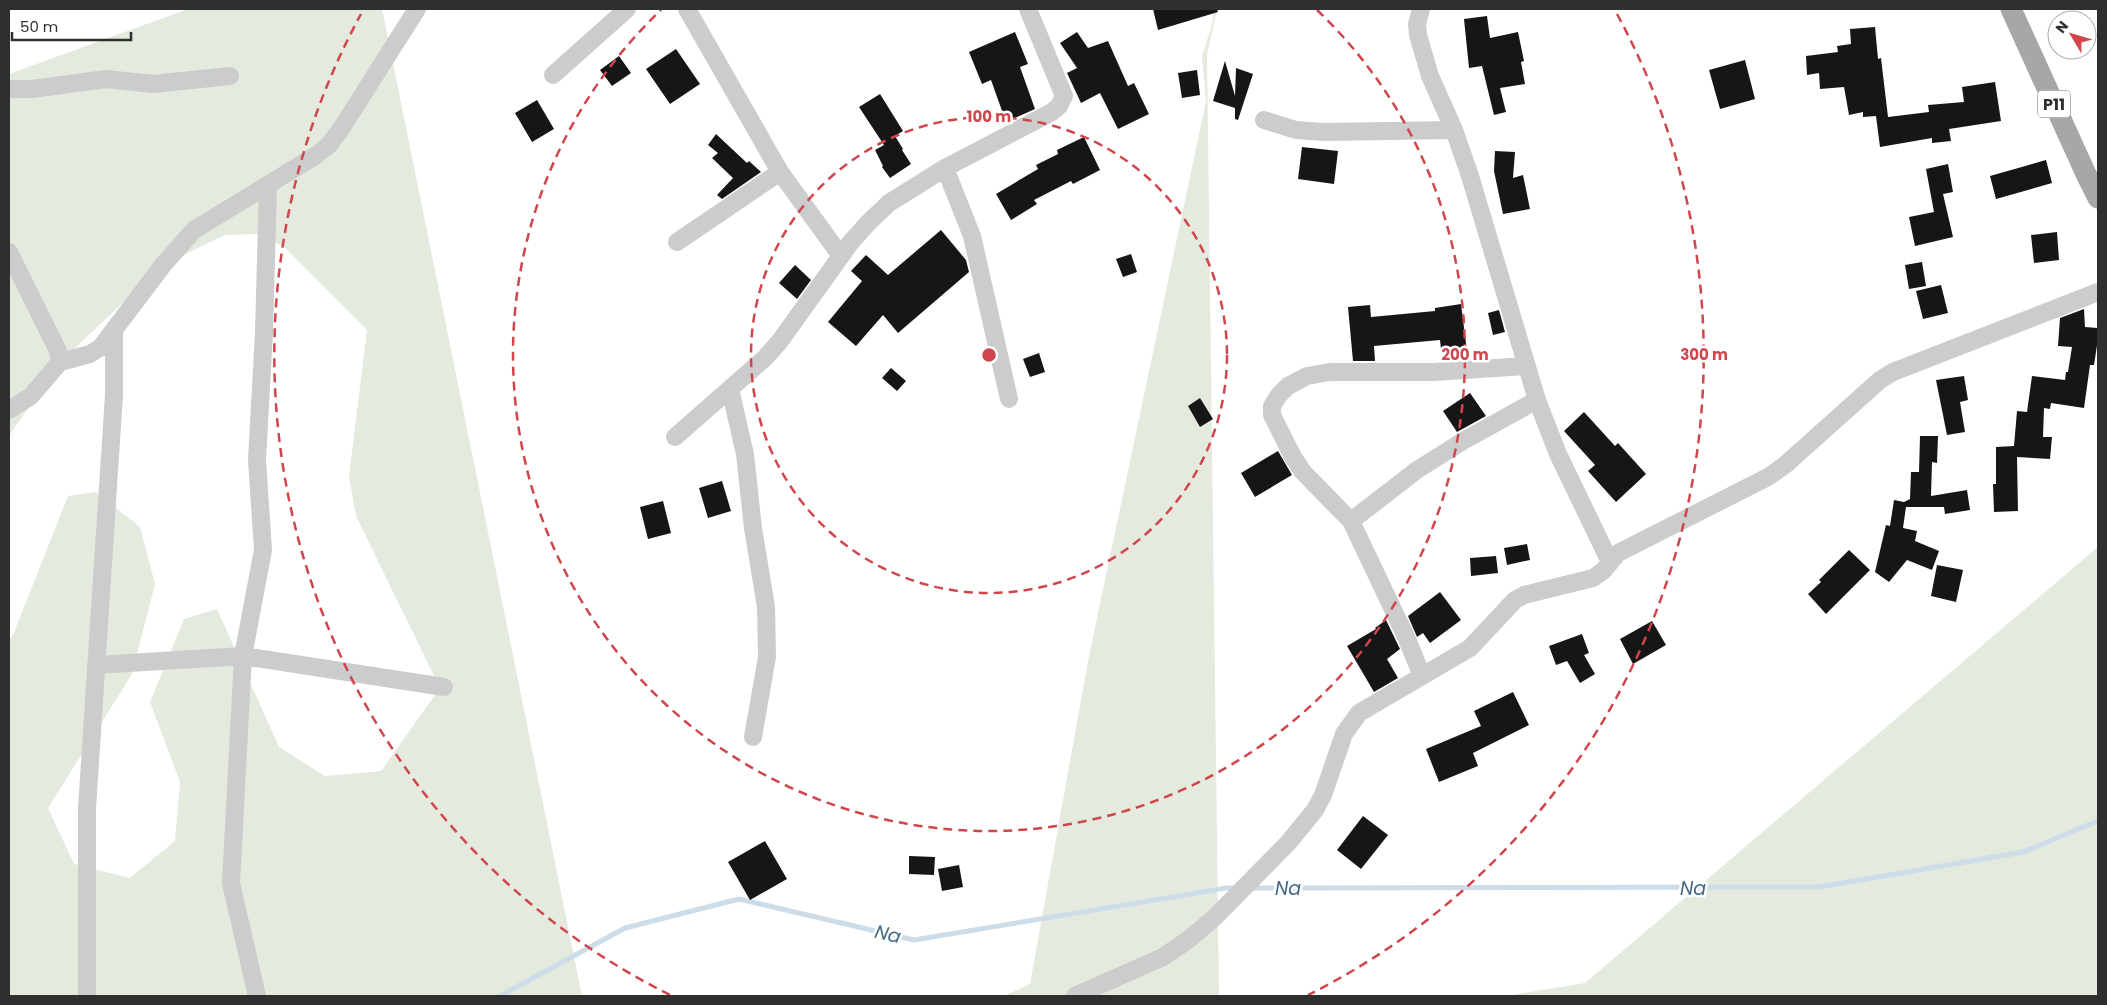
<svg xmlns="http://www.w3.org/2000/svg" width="2107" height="1005" font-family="Poppins,sans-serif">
	<rect width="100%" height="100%" fill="#fff"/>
	<path fill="#e4eade" d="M188 9H382L582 996H9V639L13 635 68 496 96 492 140 527 155 584 132 674 48 808 74 864 130 878 175 841 180 782 150 702 184 619 217 609 279 747 325 776 381 771 440 688 356 516 349 476 367 330 283 246 256 234 225 235 163 265 60 362 9 436V74Z
		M1213 9H1217L1207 55 1219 996H1004L1030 984 1089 656 1206 101 1202 56 1213 21Z
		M2098 547V996H1505L1585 983Z"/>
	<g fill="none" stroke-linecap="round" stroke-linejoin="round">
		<path stroke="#ccdce8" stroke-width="5" d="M1250 888 1819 887 2023 852 2098 821
			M500 996 625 928 739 899 914 940 1226 888H1237"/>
	</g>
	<path fill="#161616" d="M1153 9H1217L1218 12 1158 30Z
		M1487 16 1490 38 1518 32 1524 61 1521 62 1525 84 1500 88 1506 112 1494 115 1482 66 1469 68 1464 19Z
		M1875 27 1878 59 1881 58 1888 117 1929 112 1928 105 1964 102 1962 87 1995 82 2001 121 1949 129 1951 141 1932 143V138L1880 147 1876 116 1863 117V112L1849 115 1844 87 1820 89 1819 73 1807 75 1806 56 1838 52 1837 46 1851 44 1850 29Z
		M1015 32 1028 64 1020 67 1035 109 1006 122 991 80 982 84 969 52Z
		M1077 32 1088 48 1108 41 1128 86 1134 83 1149 114 1118 129 1100 93 1081 103 1067 73 1077 68 1060 43Z
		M676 49 700 84 670 104 646 69Z
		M619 56 631 73 612 86 600 70Z
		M1745 60 1755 99 1720 109 1709 70Z
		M1225 61 1235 96 1236 68 1253 74 1238 120 1235 119V108L1213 101Z
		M1197 70 1200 95 1182 98 1178 73Z
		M880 94 903 131 895 136 903 149 902 150 911 164 890 178 882 167 883 166 875 150 884 145 859 107Z
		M537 100 554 129 532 142 515 113Z
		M716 134 747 163 749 161 761 172 722 199 717 195 733 178 712 158 718 153 708 145Z
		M1084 137 1100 170 1073 184 1071 181 1034 200 1037 204 1011 220 996 194 1038 169 1036 165 1058 154 1057 150Z
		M1302 147 1338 151 1334 184 1298 179Z
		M1495 151 1515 152 1513 178 1523 175 1530 209 1503 214 1494 171Z
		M2046 160 2052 183 1996 199 1990 176Z
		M1948 164 1953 192 1943 194 1953 237 1915 246 1909 217 1934 212 1926 169Z
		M941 230 966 260 969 272 898 333 883 315 856 346 828 322 862 281 851 271 866 255 888 275Z
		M2057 232 2059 260 2034 263 2031 235Z
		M1131 254 1137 272 1123 277 1116 259Z
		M1922 262 1926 286 1909 289 1905 265Z
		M795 265 811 280 797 299 779 283Z
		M1941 285 1948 313 1923 319 1916 291Z
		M1461 304 1468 359 1453 360V347L1441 349 1440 340 1374 346 1375 361H1353L1348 307 1370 305 1371 317 1435 311V308Z
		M2084 309 2085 327 2098 328V339L2094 365H2090L2084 408 2051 403 2050 409 2044 408 2043 437H2052L2050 459 2017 457 2018 511 1994 512 1993 484H1996V447L2014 446 2017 411 2027 412 2032 376 2065 380 2066 372H2068L2072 347 2058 346 2060 318Z
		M1499 310 1505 332 1493 335 1488 313Z
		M1039 353 1045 372 1030 377 1023 359Z
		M891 368 906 381 897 391 882 378Z
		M1964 376 1968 400 1960 402 1965 432 1947 435 1936 380Z
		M1470 393 1486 416 1457 432 1443 411Z
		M1200 398 1213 419 1200 427 1188 406Z
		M1584 412 1615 446 1618 443 1646 474 1616 502 1588 471 1595 465 1564 431Z
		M1920 436H1938L1937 463 1932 462 1931 496 1967 490 1970 510 1945 514 1944 507H1906L1903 528 1917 531 1915 541 1939 551 1932 570 1907 560 1889 582 1875 572 1886 525 1890 526 1894 500 1904 502 1910 499 1911 472H1919Z
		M1278 451 1292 475 1255 497 1241 473Z
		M722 481 731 511 708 518 699 488Z
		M663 501 671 533 648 539 640 507Z
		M1527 544 1530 560 1507 565 1504 548Z
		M1849 550 1870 570 1826 614 1808 594 1821 582 1819 580Z
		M1496 556 1498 573 1471 576 1470 558Z
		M1937 565 1963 570 1956 602 1931 596Z
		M1440 592 1461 620 1430 643 1423 633 1417 637 1408 616Z
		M1386 620 1400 649 1387 659 1398 678 1374 692 1347 646 1376 629 1375 628Z
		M1652 621 1666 645 1633 664 1620 639Z
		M1582 634 1589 653 1584 655 1595 674 1580 683 1567 661 1556 665 1549 646Z
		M1513 692 1529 725 1473 753 1478 766 1439 782 1426 749 1481 726 1474 711Z
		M1363 816 1388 835 1361 869 1337 850Z
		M765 841 787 879 750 900 728 862Z
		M909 856 935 857 934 875 909 874Z
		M959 865 963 887 942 891 938 869Z"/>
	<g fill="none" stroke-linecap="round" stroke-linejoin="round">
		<path stroke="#ccc" stroke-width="18" d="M687 9 780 172 841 256
			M1421 9 1417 24 1418 35 1430 76 1454 130 1470 176 1537 400 1558 454 1610 562
			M553 75 627 9
			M9 89H32L106 79 153 84 230 76
			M1264 120 1296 130 1324 132 1454 130
			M945 168 972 236 1009 399
			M677 242 780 172
			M9 252 58 351 60 362
			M730 389 745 454 753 528 766 607 767 657 753 737
			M9 410 31 396 60 362 90 354 101 347 163 265 194 230 315 156 329 145 341 129 417 9
			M675 437 765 358 780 341 851 242 868 223 889 203 945 168 1052 112 1059 106 1064 96 1028 9
			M1351 521 1417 470 1463 441 1537 400
			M96 665 243 656 444 687
			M1422 676 1407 639 1351 521 1303 472 1293 457 1272 415V406L1279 395 1288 386 1307 376 1330 372H1434L1527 366
			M87 996V808L114 395V331
			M257 996 231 883 243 656 263 550 257 460 264 332 268 186
			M1075 996 1163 957 1188 940 1214 918 1288 843 1315 810 1323 795 1344 734 1359 713 1470 648 1515 600 1524 595 1593 578 1603 571 1618 553 1768 477 1785 465 1880 380 1893 372 2098 292"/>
		<path stroke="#a7a7a7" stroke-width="21" d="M2011 9 2086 174 2098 198"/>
	</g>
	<g fill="none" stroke="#d0464c" stroke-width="2.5" stroke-dasharray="9 6">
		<circle cx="989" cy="355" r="238"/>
		<path d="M1317 10A476 476 0 1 1 661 10"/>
		<path d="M670 995A715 715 0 0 1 361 14M1617 14A715 715 0 0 1 1308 995"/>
	</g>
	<g text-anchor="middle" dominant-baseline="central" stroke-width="5" stroke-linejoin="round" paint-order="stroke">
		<rect fill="#fff" stroke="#6d6d6d" stroke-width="1" x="2038" y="90.5" width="32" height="27" rx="4"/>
		<g font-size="16" font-weight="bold" fill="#2f2f2f">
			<text x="2054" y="104">P11</text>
		</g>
		<g font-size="19" font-style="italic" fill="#466c87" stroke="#fff">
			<text x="1288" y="888">Na</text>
			<text x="1693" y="888">Na</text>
			<text transform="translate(888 934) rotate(13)">Na</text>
		</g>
	</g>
	<circle cx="989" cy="355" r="8" fill="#d0464c" stroke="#fff" stroke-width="2.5"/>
	<g font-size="15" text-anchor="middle" font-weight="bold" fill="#d0464c" stroke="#fff" stroke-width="5" stroke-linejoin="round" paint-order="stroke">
		<text x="989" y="122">100 m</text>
		<text x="1465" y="360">200 m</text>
		<text x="1704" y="360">300 m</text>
	</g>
	<rect width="2107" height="1005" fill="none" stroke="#2f2f2f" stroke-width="20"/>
	<g transform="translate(2072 35) rotate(308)"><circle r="24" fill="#ffffff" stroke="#acacac"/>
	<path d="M0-4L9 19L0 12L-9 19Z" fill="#d0464c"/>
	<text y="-8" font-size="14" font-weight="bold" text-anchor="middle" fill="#2f2f2f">N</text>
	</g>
	<path d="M12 32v8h119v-8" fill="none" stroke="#2f2f2f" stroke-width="2.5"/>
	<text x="20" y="32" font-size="15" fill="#2f2f2f" stroke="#ffffff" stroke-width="4" paint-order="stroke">50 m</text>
</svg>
